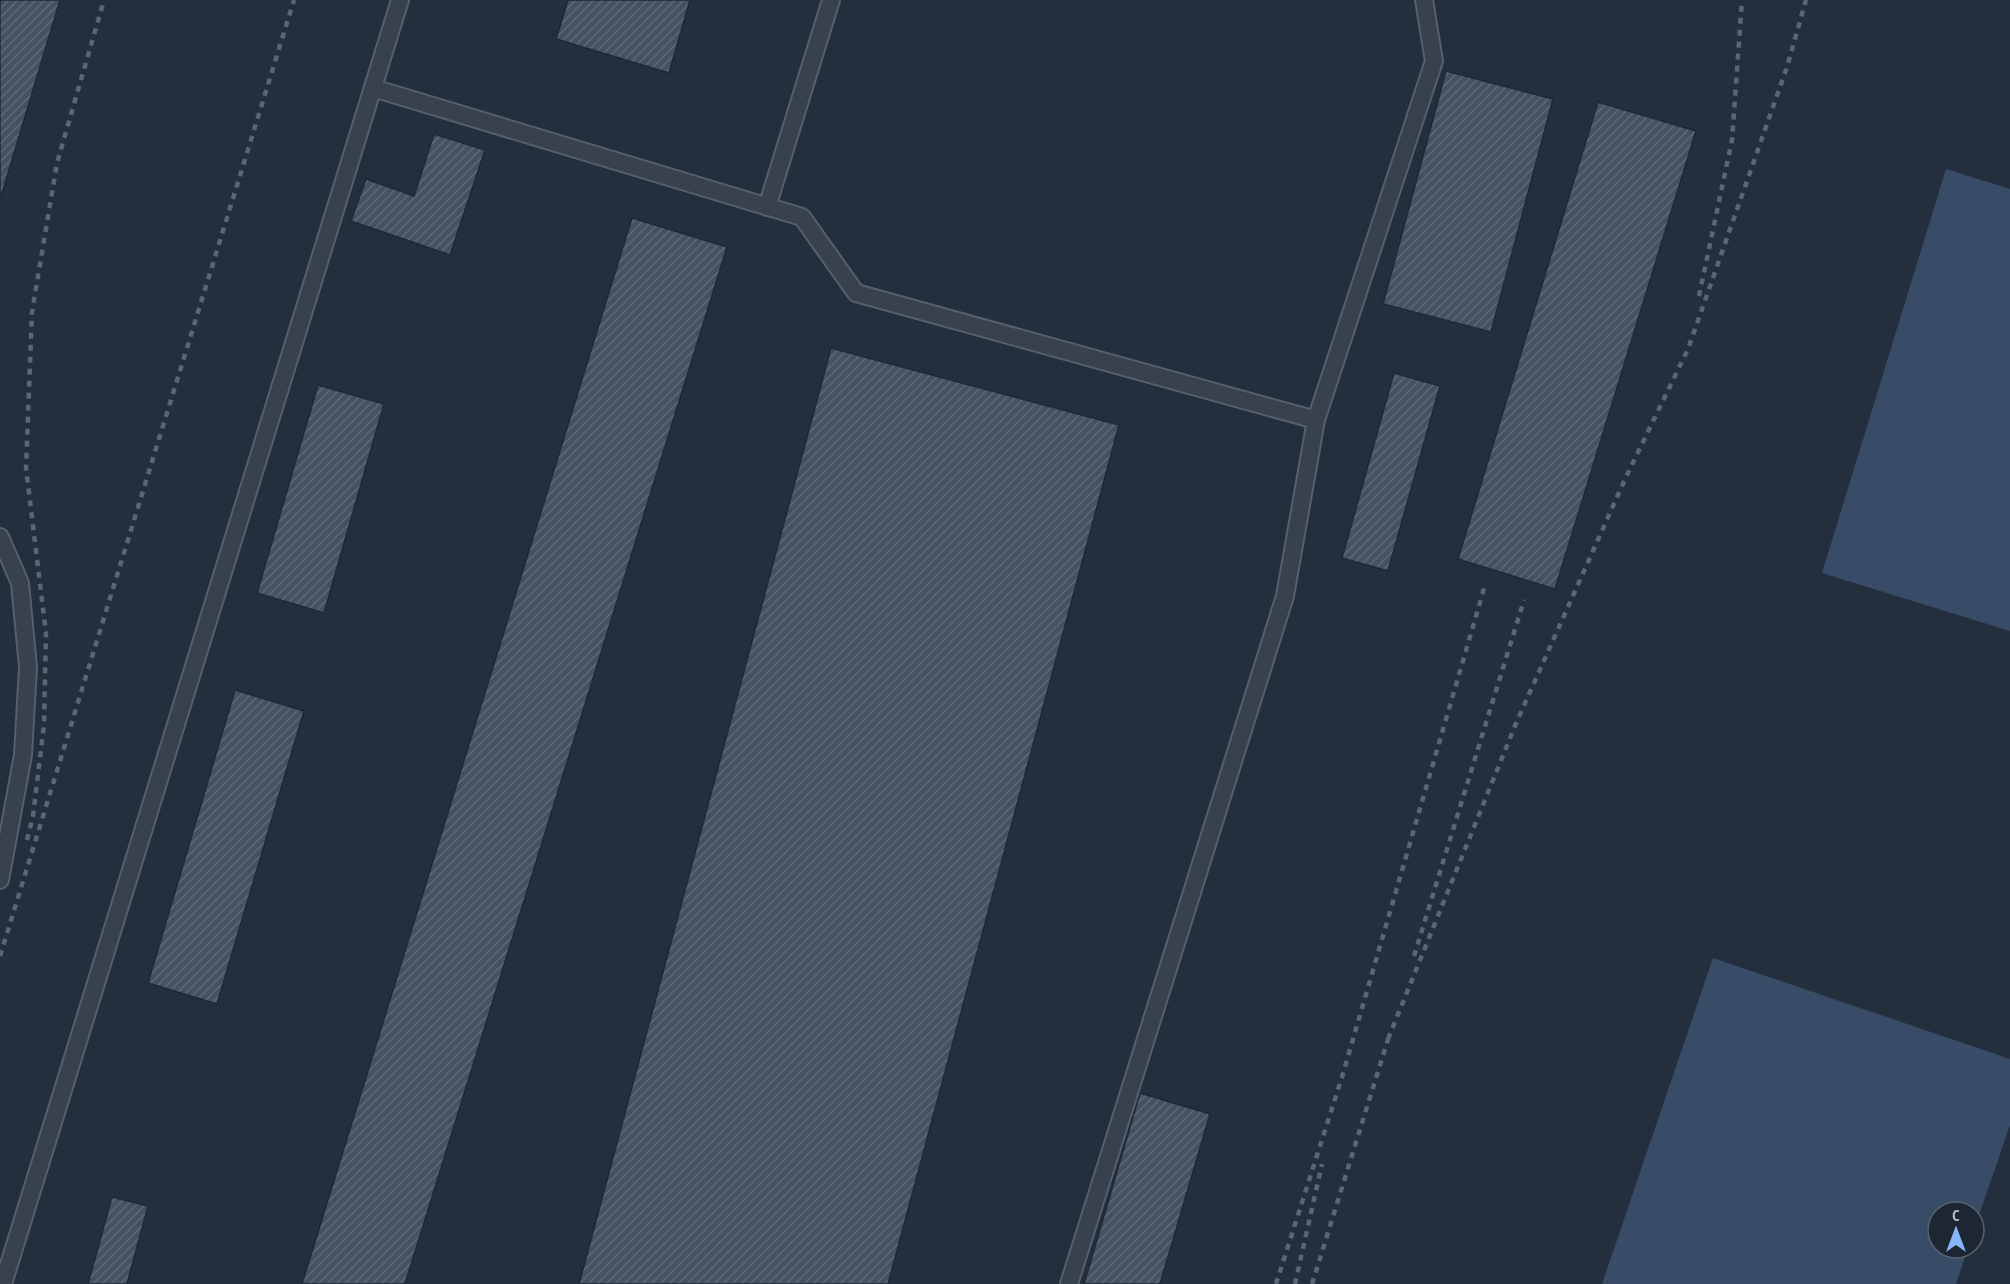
<svg xmlns="http://www.w3.org/2000/svg" width="2010" height="1284" font-family="'PT Sans Narrow',sans-serif">
	<defs>
		<pattern id="building-hatch" width="6" height="6" patternUnits="userSpaceOnUse" patternTransform="scale(1.5)"><rect width="6" height="6" fill="#455162"/><path d="M-1 1l2-2M0 6l6-6M5 7l2-2" fill="none" stroke="#5d6877"/></pattern>
	</defs>
	<rect width="100%" height="100%" fill="#242f3e"/>
	<path fill="#394c67" d="M1946 169 2010 189V631L1822 573Z
		M1713 958 2010 1059V1125L1974 1230V1212H1938V1248H1968L1956 1284H1602Z"/>
	<path fill="url(#building-hatch)" stroke="#1f2835" stroke-width="1.5" d="M0 0H60L0 200Z
		M568 0H690L669 73 556 39Z
		M1446 71 1553 99 1491 332 1383 304Z
		M1598 102 1696 131 1555 589 1458 559Z
		M434 134 485 150 450 255 351 221 366 179 414 196Z
		M632 218 727 247 405 1284H302Z
		M831 348 1119 425 888 1284H579Z
		M1394 373 1440 386 1388 571 1342 558Z
		M318 385 384 404 324 613 257 593Z
		M235 690 304 711 217 1004 148 983Z
		M1140 1093 1210 1114 1160 1284H1084Z
		M112 1197 148 1206 127 1284H88Z"/>
	<g fill="none" stroke-linecap="round" stroke-linejoin="round">
		<defs>
			<path id="service" d="M373 88 802 217 856 293 1316 420
				M767 207 831 0
				M0 537 20 583 28 667 23 755 0 880
				M3 1284 400 0
				M1069 1284 1285 596 1316 420 1434 61 1424 0"/>
		</defs>
		<use href="#service" stroke="#565f6c" stroke-width="20"/>
		<use href="#service" stroke="#38414e" stroke-width="16"/>
		<path stroke="#5a6575" stroke-width="4.5" stroke-dasharray="6 6" stroke-linecap="butt" d="M1699 296 1732 140 1742 0
			M27 840 33 816 44 725 46 633 26 468 32 312 57 163 104 0
			M0 956 294 0
			M1414 956 1524 600
			M1388 1039 1517 721 1626 477 1688 349 1787 67 1806 0
			M1276 1284 1342 1077 1485 585
			M1295 1284 1322 1164
			M1312 1284 1390 1033"/>
	</g>
	<g transform="translate(1956 1230)"><circle r="28" fill="#1d2633" stroke="#59626f" stroke-width="1.5"/>
	<path d="M0-4.5L10 22L0 15L-10 22Z" fill="#8ab4f8"/>
	<text y="-9" font-size="16" font-weight="bold" text-anchor="middle" fill="#b4bcc9">С</text>
	</g>
</svg>
